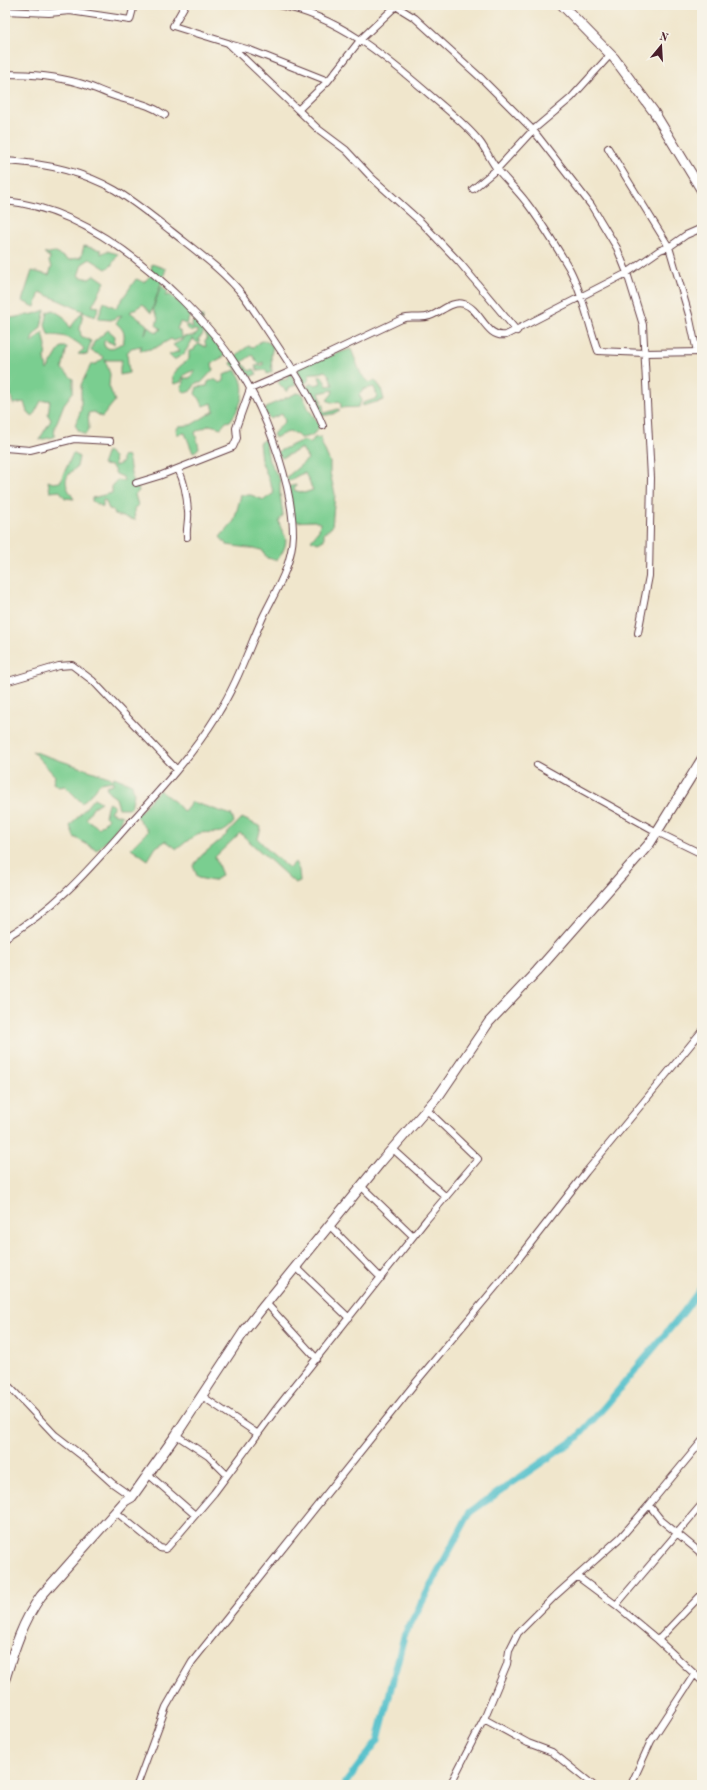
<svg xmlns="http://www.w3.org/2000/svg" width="707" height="1790" font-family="'Old Standard TT',serif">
	<rect width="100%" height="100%" fill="#f7f3e8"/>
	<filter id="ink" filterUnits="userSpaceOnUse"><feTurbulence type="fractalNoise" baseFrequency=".025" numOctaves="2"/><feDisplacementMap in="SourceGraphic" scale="8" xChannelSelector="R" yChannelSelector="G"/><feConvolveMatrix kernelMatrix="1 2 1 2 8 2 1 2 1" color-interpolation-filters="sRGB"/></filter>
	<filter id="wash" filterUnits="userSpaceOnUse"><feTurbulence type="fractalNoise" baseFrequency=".012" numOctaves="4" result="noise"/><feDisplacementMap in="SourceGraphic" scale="16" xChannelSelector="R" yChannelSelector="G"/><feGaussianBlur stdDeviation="0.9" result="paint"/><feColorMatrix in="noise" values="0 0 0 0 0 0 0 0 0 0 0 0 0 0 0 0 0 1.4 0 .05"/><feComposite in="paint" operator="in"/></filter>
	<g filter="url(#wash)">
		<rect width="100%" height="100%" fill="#f0e6cc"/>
		<path fill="#7ace90" stroke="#62765e" d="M84 246 101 250V254L107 251 118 254 111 266 106 269 90 259 82 264 78 276 89 279 95 275 105 282 92 306 99 307 95 317 83 312 80 329 81 336 91 341 87 355 78 354 84 349C80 343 69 337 61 336 56 335 53 336 48 334L45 325 48 312 53 310 64 317 70 328 83 311 40 292 35 307 22 301 32 271 49 275 52 266 49 262 50 257 44 254 54 252 69 260 81 257Z
			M152 264 166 269 151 313 143 304 130 312 147 325 145 334 148 326 156 333 161 329 156 325 158 318 153 309 161 285 168 292 165 296 170 295 192 312 186 324 180 322 177 329 180 331 181 337 193 336 197 334 198 331 194 330 191 332 185 326 188 325 193 328 192 323 196 318 200 316 203 317 202 325 205 329 202 336 198 339 200 342 198 343 193 339 184 354 174 360 169 355 179 351 173 345 184 339H179L174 341 171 339 155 348 140 351 141 346 131 348 127 353 129 373 120 375V367L122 360H105L110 374 109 386 115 401 102 417 94 412 88 413 89 429 85 435 79 431 75 425 81 410V385L91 364H96L104 358 102 356 91 351 94 342 108 330 115 336 114 344 104 340V346L110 349 123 343C126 333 123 329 116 323L122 315 111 320 98 319 104 302 116 308 136 279 144 282 150 276Z
			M45 310 41 327 33 336 31 343 43 332 46 346 45 359 47 370 61 347H67L62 369 73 379V392L64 404 55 427 54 437 39 440 51 420 48 415 50 400 41 401 33 416 27 412 24 402 13 404 5 370V319L34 314Z
			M205 332H208L225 356 212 363 213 370 201 383H196L191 391 185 393 181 388 184 382 183 378H190L195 370C187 373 184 373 181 382L174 384 172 376 179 367 189 359V351L194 350 195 347 199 344 206 347 205 341 207 339Z
			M261 341H266L273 346 271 355 272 372 267 374 266 370 258 371 255 366 263 365V362L259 364 252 355 242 362 249 371 254 369 257 374 247 378 231 364C234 356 242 350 249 346L254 347Z
			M351 349 361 374 370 383 375 380 381 388 384 400 362 406 363 403 378 398 374 387 364 389 359 395 362 400 358 407C352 408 347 407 341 408V403L339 401 333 403 327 400 332 394 333 390 319 393 322 401 320 403 324 405 323 410 325 413 338 409 340 410 333 414 320 416C316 407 314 393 305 390L308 385 312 383 316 385 321 383 319 376H322L327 386 333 385 329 375 325 371C320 374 315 372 309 374V380L303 386 296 367Z
			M289 369 296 385 290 387 287 392 278 383 282 378 286 380 288 376 286 371Z
			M235 370C249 385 242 406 230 421L226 422 221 428 210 425 195 432 199 448 193 453 185 433 177 434 176 430 179 426 191 425 214 411 212 403 203 406 200 399 195 394 197 387 207 386 208 382 214 379 220 383 224 381V375Z
			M297 393 302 394 309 410 320 425C315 435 311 437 300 438 292 428 285 433 275 438L273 434 285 421 282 414 270 419 264 411 268 406Z
			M321 437 322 444 330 462V473L335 494 332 527 324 533V540L318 543 311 540 319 530 320 523 314 521 292 522 287 487 296 485 294 490 304 493 313 490 305 473C296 475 293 480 286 482L288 476 308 459 302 448 282 458 277 452 303 440 311 443 314 438Z
			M265 439 269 461 280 480V494L283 515 279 521C280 528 282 530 285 536 288 544 282 554 277 560L267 558 262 550 227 545 220 537 234 521 241 495H251L264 500 274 493 261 460 259 443Z
			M107 451 114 457 115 466 122 463V457L127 456 129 461 133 485 138 488 139 491 135 495 138 505 134 509 135 520 115 515 113 510 109 509 105 500H103V507L92 501V498L112 493V485L117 480 124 481 123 477 116 474 112 466 102 465Z
			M73 453 79 457 77 467C62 478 64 484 74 499L65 498 60 491 50 492 48 481 53 483 60 482Z
			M32 751 109 777 113 780 114 777 132 784 134 794 131 808H119L116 798 109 793 106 786 113 784V781L100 783 94 791 82 803 65 786 59 787 53 783 55 776Z
			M159 790 175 802 184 812 192 802 232 815 234 822C222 837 216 831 200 833 193 835 183 845 177 849L166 841 156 847 148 860 131 848 148 831 136 816Z
			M94 798 101 802 93 807 86 819 99 828 108 819 105 816 108 803 114 806 110 812 122 816C118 830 107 840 97 850L74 837 70 826Z
			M242 818 261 827 258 839 269 851 289 868 295 862 299 870 300 881 295 883 240 833 215 857 222 875 213 881 198 878 193 866 202 855 225 836Z"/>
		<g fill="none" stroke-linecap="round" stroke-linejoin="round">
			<path stroke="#53c0cb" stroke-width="7" d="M344 1785 378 1740 404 1636 470 1512 577 1438 607 1404 682 1314 702 1287"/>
		</g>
	</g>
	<g filter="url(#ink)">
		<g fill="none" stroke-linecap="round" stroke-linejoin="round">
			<defs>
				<path id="street" d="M72 5 70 11 130 20 134 5
					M185 5 173 26 228 43 318 129 346 150 372 178 422 223 460 263 517 331
					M278 5C338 16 385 56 430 95 447 110 466 124 480 142 487 151 491 162 498 170 507 181 518 191 526 202 542 223 556 246 569 268 583 294 588 323 598 351L645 353 702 352
					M394 5 415 18 482 79 533 130 591 205 617 248 627 273 643 325 651 478 649 576 638 633
					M5 11 49 13 70 11
					M229 44 250 50 328 81 361 39 397 5
					M5 74C29 74 55 76 79 83 91 86 102 92 114 96 134 103 146 102 165 115
					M298 110 328 81
					M608 148 669 247 689 315 697 352
					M5 161C43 163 82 171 115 190 135 202 153 217 171 231 196 251 223 270 243 295 252 307 260 320 269 333 289 363 309 392 323 426
					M473 189 497 169 533 130 571 98 610 55
					M5 201C73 207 135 254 182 300 230 347 259 394 279 458 287 483 293 508 293 535 292 566 276 590 263 617 248 650 237 684 217 715 193 754 162 788 131 822 91 867 58 907 5 938
					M5 448 30 450 74 439 110 441
					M178 469C185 482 187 497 188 512 189 520 186 527 187 537
					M136 483 159 476 233 447 237 438 236 428 250 389 294 370 402 319C412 315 420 320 430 316 440 313 452 300 464 304 481 309 486 339 506 335L627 273 660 250 669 247 686 235 702 228
					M5 682 59 666 72 665 93 681 177 770
					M537 765 657 832 702 854
					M393 1149 446 1197
					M361 1186 413 1236
					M329 1225 381 1278
					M295 1266 349 1318
					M266 1303 317 1359
					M5 1382 55 1435 81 1455 112 1483 132 1497
					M202 1396 258 1434
					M176 1435 208 1456 227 1475
					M148 1474 195 1515
					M649 1505 661 1520 702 1554
					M116 1512 160 1548 165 1549 168 1547 214 1493 277 1408 427 1219 478 1159 427 1110
					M577 1576 616 1605 658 1640 702 1681
					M616 1605 702 1504
					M658 1640 702 1594
					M484 1719 528 1743 552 1752 593 1785
					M137 1785 166 1707 192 1662 412 1387 513 1266 586 1172 702 1031
					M450 1785 484 1719 507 1664 509 1651 518 1633 556 1595 621 1537 649 1505 702 1441
					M631 1785 651 1741 694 1675"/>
				<path id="secondary" d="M562 5 614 58 654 112 702 191
					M5 1679C14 1649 23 1621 41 1596L125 1501 132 1497 176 1435 245 1330 263 1307 380 1163 440 1094 489 1022 537 971 650 843 702 759"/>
			</defs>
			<use href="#street" stroke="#633d43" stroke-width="8"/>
			<use href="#secondary" stroke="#633d43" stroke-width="11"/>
			<use href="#street" stroke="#fff" stroke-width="6"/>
			<use href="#secondary" stroke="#fff" stroke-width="9"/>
		</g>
	</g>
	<rect width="707" height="1790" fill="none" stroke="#f7f3e8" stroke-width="20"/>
	<g transform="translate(661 46) rotate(18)" stroke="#f7f3e8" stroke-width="3" paint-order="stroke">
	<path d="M0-3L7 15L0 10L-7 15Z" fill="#4a1f2b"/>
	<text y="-6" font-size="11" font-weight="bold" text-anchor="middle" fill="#4a1f2b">N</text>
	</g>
</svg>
